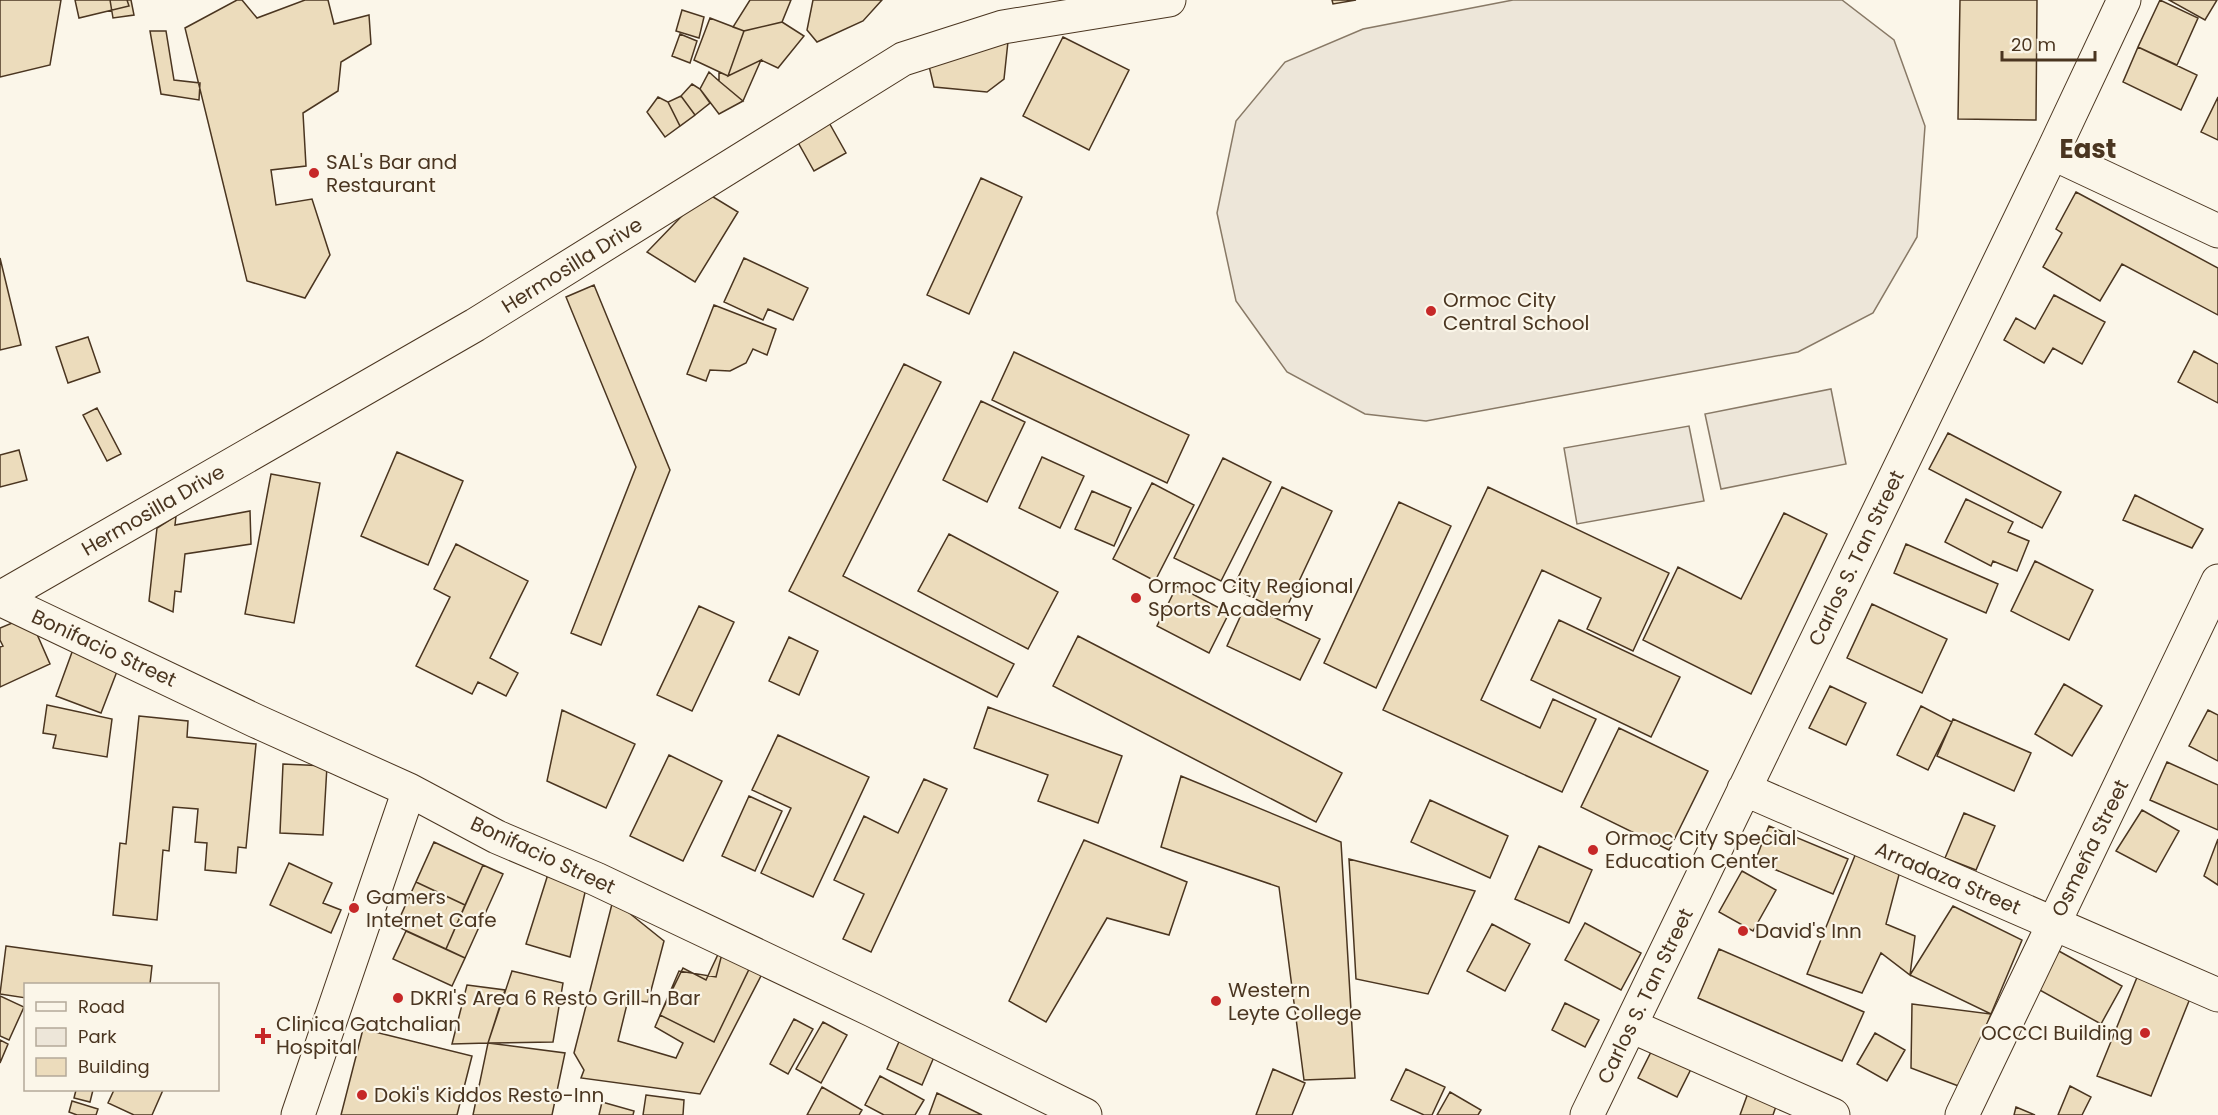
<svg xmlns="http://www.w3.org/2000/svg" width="2218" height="1115" font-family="Poppins,sans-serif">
	<rect width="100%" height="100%" fill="#fbf6e9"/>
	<path fill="#ede6d9" stroke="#887966" stroke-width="1.5" d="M1513 0H1842L1894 40 1925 126 1917 237 1873 313 1798 352 1426 421 1365 414 1287 372 1236 301 1217 213 1236 121 1285 62 1363 29Z
		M1831 389 1846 464 1721 489 1705 414Z
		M1689 426 1704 501 1577 524 1564 448Z"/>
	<path fill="#ecdcbc" stroke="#4a3520" stroke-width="1.5" d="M0 0H61L50 65 0 77Z
		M75 0H127L129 6 79 18Z
		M110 0H131L134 15 113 18Z
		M237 0H242L257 18 305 0H328L334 24 369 15 371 44 341 62 338 91 303 113 306 166 271 170 276 205 312 199 330 255 305 298 247 281 185 28Z
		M750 0H791L782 22 744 31 733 27Z
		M813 0H882L863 21 817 42 807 30Z
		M1332 0H1356L1333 4Z
		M1960 0H2037L2036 120 1958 119Z
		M2160 0 2198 18 2177 65 2138 47Z
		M2169 0H2217L2205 20Z
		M682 10 704 17 699 38 676 31Z
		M710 18 744 31 728 76 694 60Z
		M782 22 804 36 778 68 761 60 728 76 744 31Z
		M150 31H166L174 80 200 83 199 100 161 94Z
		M1009 32 1004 79 987 92 934 87 929 66Z
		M680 34 697 41 690 63 672 56Z
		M1063 37 1129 70 1089 150 1023 116Z
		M2138 47 2197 75 2181 110 2123 82Z
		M761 60 743 101 719 81V72L728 76Z
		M709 72 719 81 743 101 719 114 700 89Z
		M692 84 700 89 710 103 695 115 681 96Z
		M681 96 695 115 680 126 668 102Z
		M658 97 668 102 680 126 665 137 647 112Z
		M2218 97V140L2201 132Z
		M827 119 846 153 814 171 795 137Z
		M981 178 1022 197 969 314 927 295Z
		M705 192 738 212 695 282 647 252Z
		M2076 192 2218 268V315L2122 264 2100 301 2043 267 2062 233 2056 229Z
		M0 258 21 345 0 350Z
		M744 258 808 288 793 320 768 309 763 320 724 302Z
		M594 285 670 470 601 645 571 633 636 467 566 297Z
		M2054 295 2105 322 2082 364 2053 348 2044 363 2004 340 2016 318 2035 329Z
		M714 305 776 329 767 355 753 349 746 363 730 371 710 370 706 381 687 374Z
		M88 337 100 372 68 383 56 347Z
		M2194 351 2218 364V403L2178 382Z
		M1014 352 1189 435 1167 483 992 400Z
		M904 364 941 382 843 576 1014 664 997 697 789 591Z
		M981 401 1025 422 987 502 943 480Z
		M97 408 121 454 107 461 83 415Z
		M1948 433 2061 492 2042 528 1929 469Z
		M19 450 27 480 0 487V455Z
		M397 452 463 481 428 565 361 536Z
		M1042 457 1084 476 1060 528 1019 508Z
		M1223 458 1271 482 1221 581 1174 558Z
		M271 474 320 483 294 623 245 614Z
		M1152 483 1194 505 1155 581 1113 559Z
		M1282 487 1332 511 1284 613 1233 588Z
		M1488 487 1669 573 1633 651 1587 629 1601 598 1542 570 1481 700 1540 728 1553 699 1596 719 1562 792 1383 710Z
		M1092 491 1131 508 1114 546 1075 529Z
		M2135 495 2203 529 2192 548 2123 520Z
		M1966 499 2013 522 2008 532 2029 541 2017 571 1993 561 1991 566 1945 542Z
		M1399 502 1451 526 1376 688 1324 663Z
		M250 511 251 544 185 554 181 592 175 591 173 612 149 601 157 528 176 516 175 525Z
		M1784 513 1827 534 1751 694 1643 640 1678 567 1741 599Z
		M949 534 1058 592 1028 649 918 591Z
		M456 544 528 581 490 658 518 673 506 696 478 682 472 694 416 666 450 597 434 589Z
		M1906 544 1998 584 1986 613 1894 573Z
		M2035 561 2093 590 2069 640 2011 611Z
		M1177 586 1229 613 1209 653 1157 626Z
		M1246 604 1320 639 1300 680 1227 646Z
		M1872 604 1947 639 1922 693 1847 658Z
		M699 606 734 622 692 711 657 695Z
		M29 616 50 664 0 687V647L3 646 0 640V628Z
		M1559 620 1680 677 1651 737 1531 680Z
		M1078 636 1342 773 1316 822 1053 686Z
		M789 637 818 651 799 695 769 681Z
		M75 644 121 661 101 713 56 696Z
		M2064 684 2102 706 2072 756 2035 734Z
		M1830 686 1866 703 1846 745 1809 728Z
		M47 705 112 719 107 757 53 748 56 735 43 733Z
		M1921 706 1952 722 1928 770 1897 755Z
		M988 707 1122 756 1098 823 1038 801 1048 775 974 748Z
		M562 710 635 744 606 808 547 781Z
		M2208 710 2218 715V761L2189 746Z
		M139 716 188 721 187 737 256 744 246 848 238 847 236 873 205 870 207 843 195 842 198 809 173 807 169 851 163 850 157 920 113 915 120 843 126 844Z
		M1953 719 2031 753 2014 791 1937 756Z
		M1619 728 1708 771 1669 850 1581 807Z
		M778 735 869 777 813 897 761 873 791 808 752 790Z
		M669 755 722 781 683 861 630 836Z
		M2167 762 2218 785V830L2150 800Z
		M283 764 327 766 323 835 280 833Z
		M1181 776 1341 842 1355 1078 1304 1080 1279 887 1161 847Z
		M924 779 947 789 871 952 843 939 864 894 834 880 864 816 898 833Z
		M749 796 782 811 755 871 722 856Z
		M1430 800 1508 836 1490 878 1411 842Z
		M2142 810 2179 831 2156 872 2116 851Z
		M1964 813 1995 826 1976 870 1945 858Z
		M1769 826 1848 859 1833 894 1755 861Z
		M2218 839V885L2204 876Z
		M1084 840 1187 882 1169 935 1107 918 1046 1022 1009 1001Z
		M434 842 483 865 465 905 416 882Z
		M1539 846 1592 870 1569 923 1515 899Z
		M1856 853 1900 871 1886 924 1915 936 1910 975 1881 953 1862 993 1807 974Z
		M1349 859 1475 891 1428 994 1356 979Z
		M289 863 332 883 323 903 341 910 331 933 270 905Z
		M483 865 503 874 465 958 446 949Z
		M549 871 587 884 570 957 526 944Z
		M1742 871 1776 890 1753 931 1719 912Z
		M416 882 465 905 446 949 396 926Z
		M613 900 664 941 648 1002 628 1000 618 1041 676 1058 683 1043 655 1027 679 971 716 977 724 946 764 970 700 1094 581 1078 584 1070 574 1053Z
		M1953 906 2022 940 1991 1014 1910 975Z
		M1585 923 1641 953 1621 990 1565 960Z
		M1492 924 1530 944 1505 991 1467 971Z
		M406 931 465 958 452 986 393 959Z
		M6 946 152 966 150 984H26V998L0 994Z
		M721 948 752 963 714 1042 660 1015 683 968 706 980Z
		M1719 949 1864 1012 1842 1061 1698 998Z
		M2057 950 2122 986 2101 1024 2036 988Z
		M2140 970 2193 991 2151 1096 2097 1076Z
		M512 971 563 983 553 1042 488 1043Z
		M467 985 505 990 488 1043 452 1044Z
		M0 996 24 1007 9 1040 0 1036Z
		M1565 1003 1599 1020 1585 1047 1552 1030Z
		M1912 1004 1991 1014 1961 1087 1911 1068Z
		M794 1019 813 1029 788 1074 770 1064Z
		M823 1022 847 1035 821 1083 796 1069Z
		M363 1029 472 1056 457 1115H341Z
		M1875 1033 1905 1050 1887 1081 1857 1064Z
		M902 1035 937 1050 922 1085 887 1069Z
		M0 1040 8 1044 0 1063Z
		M1657 1040 1696 1059 1677 1097 1638 1078Z
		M488 1043 565 1053 552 1115H473Z
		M1273 1069 1305 1083 1292 1115H1256Z
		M1406 1069 1445 1087 1432 1115H1424L1391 1100Z
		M880 1076 924 1100 915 1115H884L865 1105Z
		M1752 1082 1781 1092 1773 1115H1740Z
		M2070 1086 2091 1097 2082 1115H2058Z
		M822 1087 862 1110 859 1115H807Z
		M76 1090H93L90 1102 74 1098Z
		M114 1090H163L152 1115H134L108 1103Z
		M1450 1092 1481 1110 1478 1115H1437Z
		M937 1093 982 1115H929Z
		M646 1095 684 1100 683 1115H643Z
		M72 1101 98 1109 96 1115H77L69 1112Z
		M602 1102 634 1111 633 1115H599Z
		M2016 1107 2035 1115H2014Z"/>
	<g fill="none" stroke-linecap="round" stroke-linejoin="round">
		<defs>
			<path id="minor" d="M2052 153 2218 231
				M0 599 256 721 409 790 497 837 596 879 872 1010 1085 1115
				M1744 789 2218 995
				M1631 1026 1833 1115
				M298 1115 409 790
				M1587 1115 2052 153 2124 0"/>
			<path id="major" d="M0 598 475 325 903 59 1003 27 1169 0
				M1962 1115 2218 581"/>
		</defs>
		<use href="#minor" stroke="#4a3520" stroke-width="35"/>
		<use href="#major" stroke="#4a3520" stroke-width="35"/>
		<use href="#minor" stroke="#fbf6e9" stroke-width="33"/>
		<use href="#major" stroke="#fbf6e9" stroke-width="33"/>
	</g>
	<g fill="#c62828" stroke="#fbf6e9" stroke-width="2">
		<circle cx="314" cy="173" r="6"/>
		<circle cx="1431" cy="311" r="6"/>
		<circle cx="1136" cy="598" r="6"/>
		<circle cx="1593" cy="850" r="6"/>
		<circle cx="354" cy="908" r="6"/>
		<circle cx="1743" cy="931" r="6"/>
		<circle cx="398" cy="998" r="6"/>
		<circle cx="1216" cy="1001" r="6"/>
		<circle cx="2145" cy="1033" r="6"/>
		<path d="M260 1027h6v6h6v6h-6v6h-6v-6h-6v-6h6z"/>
		<circle cx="362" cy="1095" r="6"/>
	</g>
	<g text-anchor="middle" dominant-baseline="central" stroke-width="4.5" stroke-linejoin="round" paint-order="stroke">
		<g font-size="20" fill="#4a3520" stroke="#fbf6e9" text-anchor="start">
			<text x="326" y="162">SAL's Bar and<tspan x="326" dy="23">Restaurant</tspan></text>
			<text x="1443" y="300">Ormoc City<tspan x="1443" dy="23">Central School</tspan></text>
			<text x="1148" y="586">Ormoc City Regional<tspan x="1148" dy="23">Sports Academy</tspan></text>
			<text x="1605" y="838">Ormoc City Special<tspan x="1605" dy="23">Education Center</tspan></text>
			<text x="366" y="897">Gamers<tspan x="366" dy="23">Internet Cafe</tspan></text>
			<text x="1755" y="931">David's Inn</text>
			<text x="1228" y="990">Western<tspan x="1228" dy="23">Leyte College</tspan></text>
			<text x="410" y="998">DKRI's Area 6 Resto Grill 'n Bar</text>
			<text x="276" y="1024">Clinica Gatchalian<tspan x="276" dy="23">Hospital</tspan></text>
			<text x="2133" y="1033" text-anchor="end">OCCCI Building</text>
			<text x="374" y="1095">Doki's Kiddos Resto-Inn</text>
		</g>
		<g font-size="20" fill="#4a3520" stroke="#fbf6e9">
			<text transform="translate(572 265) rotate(-32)">Hermosilla Drive</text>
			<text transform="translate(153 510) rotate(-30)">Hermosilla Drive</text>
			<text transform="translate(1856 558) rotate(-64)">Carlos S. Tan Street</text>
			<text transform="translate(104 648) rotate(25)">Bonifacio Street</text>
			<text transform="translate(2090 848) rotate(-64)">Osmeña Street</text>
			<text transform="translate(543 855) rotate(25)">Bonifacio Street</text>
			<text transform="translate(1948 878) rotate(23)">Arradaza Street</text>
			<text transform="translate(1645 996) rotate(-64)">Carlos S. Tan Street</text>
		</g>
		<g font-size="26" font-weight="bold" fill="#4a3520" stroke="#fbf6e9">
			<text x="2088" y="149">East</text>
		</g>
	</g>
	<rect x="24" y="983" width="195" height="108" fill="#fbf6e9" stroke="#b4a999" stroke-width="1.5"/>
	<rect x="36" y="1002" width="30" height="9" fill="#fbf6e9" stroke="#b4a999" stroke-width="1.5"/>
	<text x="78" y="1013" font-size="18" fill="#4a3520">Road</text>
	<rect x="36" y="1028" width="30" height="18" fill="#ede6d9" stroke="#b4a999" stroke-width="1.5"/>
	<text x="78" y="1043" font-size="18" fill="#4a3520">Park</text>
	<rect x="36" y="1058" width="30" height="18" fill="#ecdcbc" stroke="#b4a999" stroke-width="1.5"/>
	<text x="78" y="1073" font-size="18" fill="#4a3520">Building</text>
	<path d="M2002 51v9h93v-9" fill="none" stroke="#4a3520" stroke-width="3"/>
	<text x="2011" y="51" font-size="18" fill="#4a3520" stroke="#fbf6e9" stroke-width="4.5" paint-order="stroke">20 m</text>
</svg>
